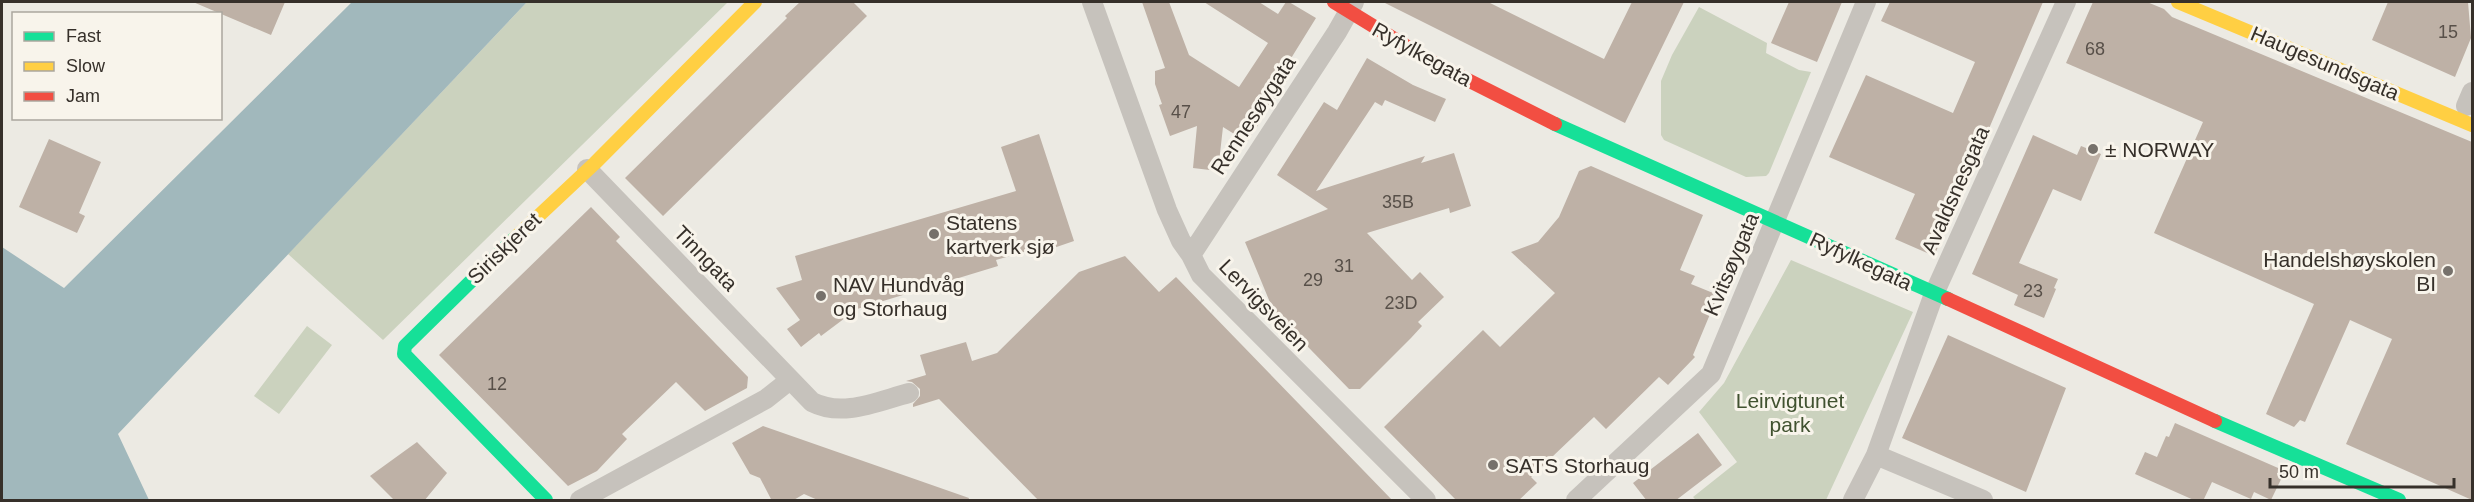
<svg xmlns="http://www.w3.org/2000/svg" width="2474" height="502" font-family="Arial,sans-serif">
	<rect width="100%" height="100%" fill="#eceae3"/>
	<path fill="#cbd2be" d="M527 2H728L383 340 288 254Z
		M1699 7 1767 43 1766 53 1799 70 1811 72 1769 173 1766 176 1746 177 1664 140 1661 135V81L1672 55Z
		M1791 260 1913 312 1826 500H1696L1693 497 1737 462 1699 412 1724 383Z
		M307 326 332 345 279 414 254 396Z"/>
	<path fill="#a1b8bc" d="M352 2H527L118 434 149 500H2V247L64 288Z"/>
	<path fill="#beb1a6" d="M193 2H285L271 35Z
		M800 2H853L867 16 663 216 625 178 787 18 785 16Z
		M1142 2H1169L1189 55 1239 87 1268 43 1204 2H1259L1278 14 1286 2H1289L1316 18 1285 68 1292 73 1247 142 1223 127 1218 171 1193 168 1197 126 1170 136 1159 105 1162 104 1155 84V71L1165 68Z
		M1383 2H1488L1604 59 1632 2H1684L1625 123Z
		M1789 2H1842L1817 62 1771 43Z
		M1890 2H2043L1979 152 1977 151 1944 226 1947 227 1934 256 1895 239 1915 194 1829 157 1866 75 1953 113 1975 62 1881 21Z
		M2093 2H2147L2164 9 2172 17 2472 142V500L2346 444 2392 339 2350 320 2305 422 2300 420 2294 427 2266 414 2314 304 2154 233 2203 122 2066 63Z
		M2388 2H2468L2471 38 2455 77 2372 40Z
		M1367 58 1413 85 1446 99 1435 122 1385 100 1382 106 1375 102 1316 191 1425 156 1421 163 1454 153 1471 206 1450 213 1449 208 1367 233 1412 280 1420 272 1444 297 1418 322 1422 326 1411 338 1360 389H1349L1274 312 1245 242 1328 209 1277 175 1324 102 1337 110Z
		M1039 134 1074 241 1036 254 1034 249 996 260 998 266 857 309 821 336 819 333 801 347 787 329 800 320 776 288 802 280 795 256 1016 191 1001 147Z
		M2033 135 2077 155 2081 146 2101 154 2081 201 2053 189 2019 263 2058 279 2054 288 2056 289 2044 318 2014 305 2018 295 1972 274Z
		M49 139 101 162 79 213 85 216 77 233 19 207Z
		M1591 166 1703 215 1680 270 1695 276 1691 284 1718 295 1693 355 1695 357 1668 385 1659 377 1606 429 1594 417 1531 477 1537 483 1518 501H1457L1384 427 1483 330 1500 347 1555 293 1511 252 1538 242 1559 217 1579 171Z
		M591 207 620 237 616 241 748 377 747 388 705 411 676 382 622 434 627 439 597 471 568 486 439 355Z
		M1125 256 1159 292 1176 277 1393 501H1039L939 399 913 407V404L920 396V389L912 382 906 381 926 375 920 355 966 342 972 361 997 353 1079 272Z
		M1948 335 2066 388 2026 492 1902 438Z
		M2175 423 2285 471 2271 500 2254 492 2251 499 2212 482 2203 501H2196L2135 474 2145 452 2157 457 2166 436 2169 437Z
		M763 426 969 498 968 501H820L804 494 792 501H772L760 478 750 474 732 443Z
		M1698 433 1722 465 1675 501H1647L1633 483Z
		M417 442 447 473 424 501H395L370 476Z"/>
	<g fill="none" stroke-linecap="round" stroke-linejoin="round">
		<path stroke="#c6c2bc" stroke-width="20" d="M1092 2 1167 210 1181 241 1191 255 1201 275 1426 500
			M2466 106 2472 92
			M587 169 812 402C843 418 878 401 909 393
			M1191 255 1337 32 1354 2
			M1876 455 1983 500
			M580 500 766 399 790 380
			M1576 500 1711 374 1866 2
			M1853 500 1876 455 1934 294 2066 2"/>
		<path stroke="#16e098" stroke-width="14" d="M1555 124 1948 299
			M515 238 405 346 404 354 546 500
			M2215 421 2399 500"/>
		<path stroke="#ffcf43" stroke-width="14" d="M2178 2 2472 125
			M515 238 595 163 755 2"/>
		<path stroke="#f24e42" stroke-width="14" d="M1334 2 1432 62 1555 124
			M1948 299 2215 421"/>
	</g>
	<g fill="#76716b" stroke="#f8f4eb" stroke-width="2">
		<circle cx="2093" cy="149" r="6"/>
		<circle cx="934" cy="234" r="6"/>
		<circle cx="2448" cy="271" r="6"/>
		<circle cx="821" cy="296" r="6"/>
		<circle cx="1493" cy="465" r="6"/>
	</g>
	<g text-anchor="middle" dominant-baseline="central" stroke-width="6" stroke-linejoin="round" paint-order="stroke">
		<g font-size="18" fill="#585049">
			<text x="2448" y="32">15</text>
			<text x="2095" y="49">68</text>
			<text x="1181" y="112">47</text>
			<text x="1398" y="202">35B</text>
			<text x="1344" y="266">31</text>
			<text x="1313" y="280">29</text>
			<text x="2033" y="291">23</text>
			<text x="1401" y="303">23D</text>
			<text x="497" y="384">12</text>
		</g>
		<g font-size="21" fill="#36302a" stroke="#f8f4eb">
			<text transform="translate(1422 54) rotate(29)">Ryfylkegata</text>
			<text transform="translate(2325 63) rotate(23)">Haugesundsgata</text>
			<text transform="translate(1253 115) rotate(-57)">Rennesøygata</text>
			<text transform="translate(1955 190) rotate(-66)">Avaldsnesgata</text>
			<text transform="translate(504 248) rotate(-44)">Siriskjeret</text>
			<text transform="translate(706 258) rotate(46)">Tinngata</text>
			<text transform="translate(1861 261) rotate(25)">Ryfylkegata</text>
			<text transform="translate(1731 264) rotate(-67)">Kvitsøygata</text>
			<text transform="translate(1264 305) rotate(46)">Lervigsveien</text>
		</g>
		<g font-size="21" fill="#36302a" stroke="#f8f4eb" text-anchor="start">
			<text x="2105" y="149">± NORWAY</text>
			<text x="946" y="222">Statens<tspan x="946" dy="24">kartverk sjø</tspan></text>
			<text x="2436" y="259" text-anchor="end">Handelshøyskolen<tspan x="2436" dy="24">BI</tspan></text>
			<text x="833" y="284">NAV Hundvåg<tspan x="833" dy="24">og Storhaug</tspan></text>
			<text x="1505" y="465">SATS Storhaug</text>
		</g>
		<g font-size="21" fill="#415230" stroke="#f8f4eb">
			<text x="1790" y="400">Leirvigtunet<tspan x="1790" dy="24">park</tspan></text>
		</g>
	</g>
	<rect width="2474" height="502" fill="none" stroke="#36302a" stroke-width="6"/>
	<rect x="12" y="12" width="210" height="108" fill="#f8f4eb" stroke="#aaa69e" stroke-width="1.5"/>
	<rect x="24" y="32" width="30" height="9" fill="#16e098" stroke="#aaa69e" stroke-width="1.5"/>
	<text x="66" y="42" font-size="18" fill="#36302a">Fast</text>
	<rect x="24" y="62" width="30" height="9" fill="#ffcf43" stroke="#aaa69e" stroke-width="1.5"/>
	<text x="66" y="72" font-size="18" fill="#36302a">Slow</text>
	<rect x="24" y="92" width="30" height="9" fill="#f24e42" stroke="#aaa69e" stroke-width="1.5"/>
	<text x="66" y="102" font-size="18" fill="#36302a">Jam</text>
	<path d="M2270 478v9h184v-9" fill="none" stroke="#36302a" stroke-width="3"/>
	<text x="2279" y="478" font-size="18" fill="#36302a" stroke="#f8f4eb" stroke-width="4.5" paint-order="stroke">50 m</text>
</svg>
